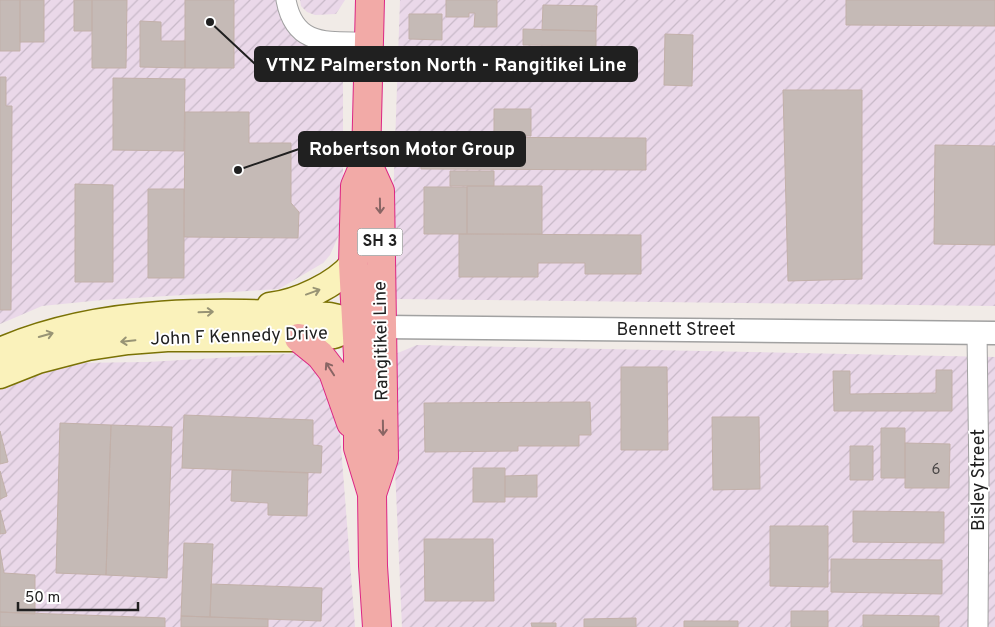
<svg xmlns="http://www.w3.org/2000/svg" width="995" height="627" font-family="Overpass,sans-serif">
	<defs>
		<pattern id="industrial-furrows" width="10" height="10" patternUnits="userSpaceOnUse" patternTransform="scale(1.25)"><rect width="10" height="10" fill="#ead8e9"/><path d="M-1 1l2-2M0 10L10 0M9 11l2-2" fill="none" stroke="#c8b9c8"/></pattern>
	</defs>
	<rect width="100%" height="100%" fill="#f1ebe7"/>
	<path fill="url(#industrial-furrows)" d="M0 0H281L310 46 339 51 343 60V226L330 255 323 263 279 289 102 300 42 306 0 324Z
		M300 0H345L336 14 315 15 307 12 301 6Z
		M400 0H995V306L395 299 390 289Z
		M417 345 995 357V627H402L395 468 393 355Z
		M303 353 334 388 340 434 355 627H0V388L74 363 147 362Z"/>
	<path fill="#c5bab6" stroke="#c2b0a9" d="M0 0H20V51H0Z
		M20 0H44V42H20Z
		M74 0H92V31H74Z
		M92 0H127L126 68H92Z
		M185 0H234V68H185Z
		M446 0H497V27H474L475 13H469V17H446Z
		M846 0H995V26L846 25Z
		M543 5 597 6 596 31 542 30Z
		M409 14H442V40L409 39Z
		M140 21 161 22V41H185V68L140 67Z
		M523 29 596 31V46L523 45Z
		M665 34 693 35 692 86 664 85Z
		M0 77H6V106H12L11 310H0Z
		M113 78 185 79 184 151 113 150Z
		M783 90H862V279L788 281Z
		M494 109H531V136L494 135Z
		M185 112H249V143H291V203L299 212 298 238 184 237Z
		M421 137 646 138V170L421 169Z
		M935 145 995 146V245L934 244Z
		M450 171H494V186H450Z
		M75 184 113 185V282H75Z
		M467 186H542V234H467Z
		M424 187H467V234H424Z
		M148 189H184V278H148Z
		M459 234 641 235V274H585V263H538V277H459Z
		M621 367H667L668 450H621Z
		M936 370H952V411H834L833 371H850V394L936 393Z
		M590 402 591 435H579V446H518V451L425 452 424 403Z
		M184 415 313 420V445L322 446 321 473 182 468Z
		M712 417H759L760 489 713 490Z
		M60 423 111 425 106 575 56 573Z
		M111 425 172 427 167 578 106 575Z
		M881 428H905V478H881Z
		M0 431 8 462 0 464Z
		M905 443 950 444 949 488H905Z
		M850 446H873V480H850Z
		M473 468H505V502H473Z
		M232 470 308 473 307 516 268 515V503L231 501Z
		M0 471 7 496 0 499Z
		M537 475V497H505V476Z
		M0 510 6 533 0 534Z
		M853 511 944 512V543L853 542Z
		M770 526H828V587L770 586Z
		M424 539H493L494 601H425Z
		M184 543 213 544 210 617 181 616Z
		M0 550 4 573 35 575V614L0 612Z
		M831 559 942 560V594L831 592Z
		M211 584 322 588 321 621 210 617Z
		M791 611H828V627H791Z
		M0 612 165 618V627H0Z
		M863 615 939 616V627H863Z
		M181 616 268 619V627H181Z
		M636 618V627H584V619Z
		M684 621H738V627H684Z
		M531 623H556V627H532Z"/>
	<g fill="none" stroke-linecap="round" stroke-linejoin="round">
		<defs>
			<path id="minor" d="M286 0C295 48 329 41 368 42
				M977 333 979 482 978 627"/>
			<path id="tertiary" d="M382 327 995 333"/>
			<path id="secondary" d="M270 306C297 303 336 285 353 264
				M0 351C104 306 218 311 329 316L338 318 357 326 377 327
				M0 375 38 360 88 347 128 341 167 338H299L334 335 357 326"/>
			<path id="trunk" d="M370 0 366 160 355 186 353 264 358 356V448L372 494 373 566 377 627
				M366 160 380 191 384 458 372 494
				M299 338 320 355 333 372 351 423"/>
		</defs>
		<use href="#minor" stroke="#a1a1a1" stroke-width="21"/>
		<use href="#tertiary" stroke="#a1a1a1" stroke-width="25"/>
		<use href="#secondary" stroke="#7a7205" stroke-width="29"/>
		<use href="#trunk" stroke="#dc2684" stroke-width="30"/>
		<use href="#minor" stroke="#fff" stroke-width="19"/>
		<use href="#tertiary" stroke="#fff" stroke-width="22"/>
		<use href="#secondary" stroke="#faf2bb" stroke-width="26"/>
		<use href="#trunk" stroke="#f2aaa7" stroke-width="28"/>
	</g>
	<defs><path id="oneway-shaft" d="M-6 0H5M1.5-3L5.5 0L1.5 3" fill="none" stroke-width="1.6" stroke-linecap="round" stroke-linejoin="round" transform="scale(1.25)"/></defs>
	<g stroke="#896564">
		<use href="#oneway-shaft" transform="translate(380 206) rotate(89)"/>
		<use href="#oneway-shaft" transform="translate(330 369) rotate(-123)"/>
		<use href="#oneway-shaft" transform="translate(383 428) rotate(89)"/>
	</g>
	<g stroke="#989475">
		<use href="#oneway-shaft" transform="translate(313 292) rotate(-20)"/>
		<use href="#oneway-shaft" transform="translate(206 312) rotate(-2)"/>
		<use href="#oneway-shaft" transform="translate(46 335) rotate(-16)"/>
		<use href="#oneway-shaft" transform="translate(128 341) rotate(174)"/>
	</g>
	<g text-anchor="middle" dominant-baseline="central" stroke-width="4" stroke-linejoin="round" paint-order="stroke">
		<g font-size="15" fill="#494646">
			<text x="936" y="470">6</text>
		</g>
		<rect fill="#fff" stroke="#636363" stroke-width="1" x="357.5" y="228.5" width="45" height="27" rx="4"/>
		<g font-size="16" font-weight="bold" fill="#202020">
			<text x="380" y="242">SH 3</text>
		</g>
		<g font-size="18" fill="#202020" stroke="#fff">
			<text x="676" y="330">Bennett Street</text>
			<text transform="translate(239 337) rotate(-2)">John F Kennedy Drive</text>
			<text transform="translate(382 341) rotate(-91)">Rangitikei Line</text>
			<text transform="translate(979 480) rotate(-90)">Bisley Street</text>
		</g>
	</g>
	<path fill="none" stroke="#202020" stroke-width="2" d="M210 22L255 64M238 170L299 149"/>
	<g fill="#202020" stroke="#fff" stroke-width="2">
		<circle cx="210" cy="22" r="5"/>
		<circle cx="238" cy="170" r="5"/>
	</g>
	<g fill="#202020" stroke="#202020" stroke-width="2">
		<rect x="255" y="47" width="382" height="34" rx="5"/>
		<rect x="299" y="132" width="226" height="34" rx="5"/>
	</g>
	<g font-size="19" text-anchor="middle" font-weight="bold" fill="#fff">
		<text x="446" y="71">VTNZ Palmerston North - Rangitikei Line</text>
		<text x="412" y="155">Robertson Motor Group</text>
	</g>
	<path d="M18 602v8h120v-8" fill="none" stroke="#202020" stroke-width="2.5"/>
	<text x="25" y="602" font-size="15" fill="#202020" stroke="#ffffff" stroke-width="4" paint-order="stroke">50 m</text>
</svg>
